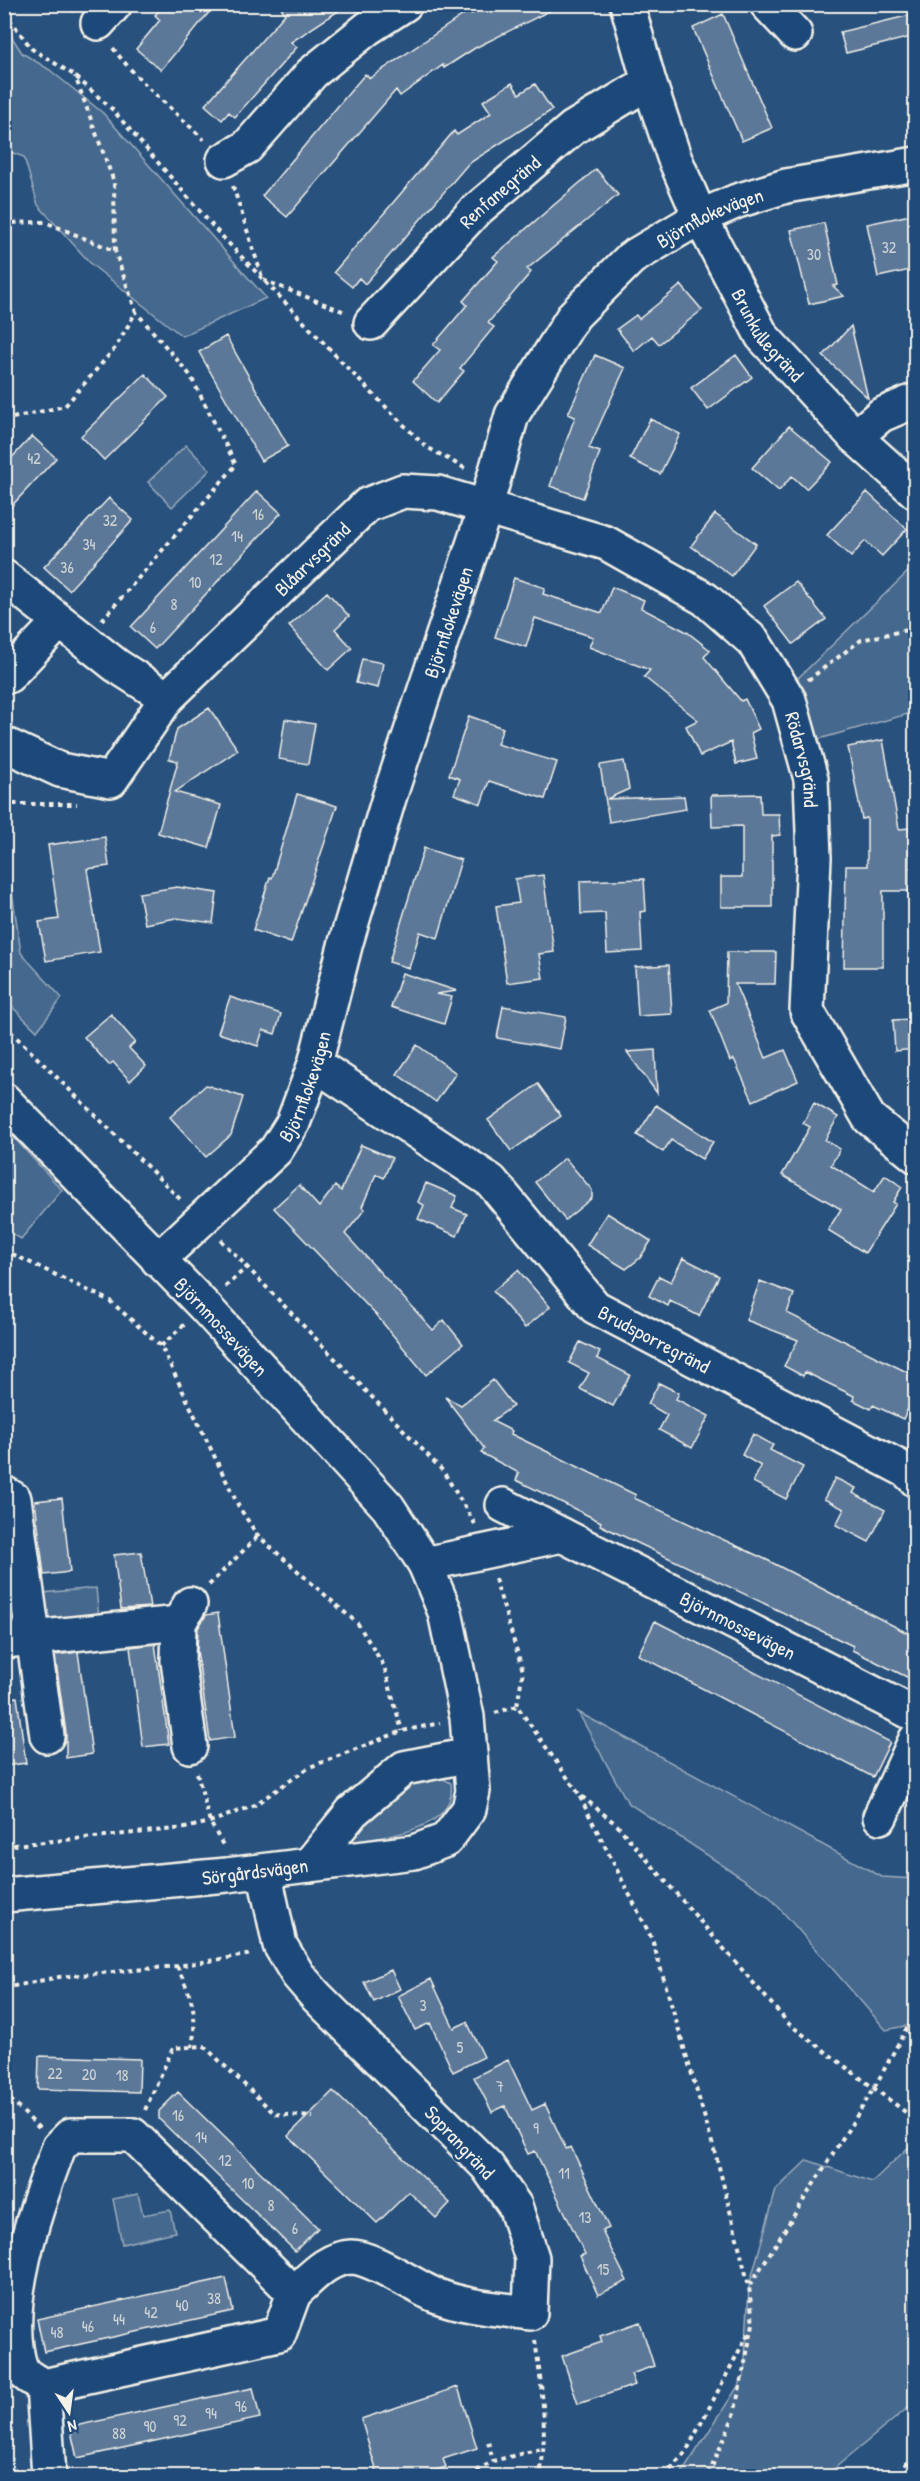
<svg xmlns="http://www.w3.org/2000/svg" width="920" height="2481" font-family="'Patrick Hand',sans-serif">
	<rect width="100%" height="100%" fill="#28517e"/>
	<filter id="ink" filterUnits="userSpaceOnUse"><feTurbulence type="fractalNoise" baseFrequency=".0167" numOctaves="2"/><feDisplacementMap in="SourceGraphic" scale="12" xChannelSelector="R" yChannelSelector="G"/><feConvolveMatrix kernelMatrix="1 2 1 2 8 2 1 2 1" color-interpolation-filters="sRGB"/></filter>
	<g filter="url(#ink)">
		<path fill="#45688e" stroke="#9cacbb" stroke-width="1.5" d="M5 26 22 53 50 70 103 113 266 298 182 336 92 265 38 205 24 157 5 150Z
			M186 445 210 470 172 507 148 482Z
			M915 565V712L819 739 797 679Z
			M5 843 21 953 62 998 37 1031 5 1000Z
			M4 1127 62 1190 21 1239 5 1229Z
			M96 1588 99 1618 45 1624 42 1593Z
			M578 1712 882 1877 915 1879V2024L886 2030 768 1895 628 1803Z
			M424 1777H440L451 1783C458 1833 377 1838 342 1843L404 1786Z
			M915 2141V2402L825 2476H680L744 2377 749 2286 776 2190 807 2160 872 2182Z
			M138 2194 143 2215 170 2210 175 2232 122 2244 113 2199Z"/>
		<path fill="#5b7899" stroke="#f4f1e8" stroke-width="1.5" d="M165 4H216L161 70 136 49 160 20 155 15Z
			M279 4H349L291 42 297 47 273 74 235 117 229 112 222 120 205 105 285 14Z
			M491 4H563L475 48 444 68 443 65 400 96 396 90 287 217 262 196 365 74 370 78 469 11 471 14Z
			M723 14 772 128 742 141 693 28Z
			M915 14V36L846 53 840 32Z
			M512 83 519 94 535 84 552 110 468 164 365 284 359 278 352 287 334 272 454 131 457 135 491 113 483 101Z
			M596 169 618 195 527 269 531 272 488 323 494 327 460 368 464 371 437 403 413 381 440 350 433 345 467 305 463 301 498 261 493 257Z
			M915 214V269L878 277 867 224Z
			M824 223 838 285 833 286 844 296 809 304 791 230Z
			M681 285 702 310 659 344 652 336 634 351 617 329 636 315 639 319Z
			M851 326 868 398 823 356Z
			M226 336 288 446 261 461 199 352Z
			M595 355 625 368 589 448 600 452 583 498 550 486 575 417 568 414Z
			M736 355 752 377 708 410 691 388Z
			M145 374 168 397 104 460 81 436Z
			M650 419 680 434 660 474 630 459Z
			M789 426 832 462 806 489 792 476 779 491 752 468Z
			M32 436 56 458 4 514V466Z
			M257 491 281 513 155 649 131 627Z
			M867 492 907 529 882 556 865 541 851 557 827 535Z
			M109 498 133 520 69 590 44 567Z
			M715 514 756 544 732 576 691 546Z
			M514 578 545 588 543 594 602 613 612 587 644 600 641 608 687 632 710 650 704 657 741 701 745 699 759 729 751 733 757 759 736 764 731 742 700 756 686 726 698 720 644 677 650 670 589 647 593 637 535 618 526 647 495 637Z
			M796 582 826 619 793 644 764 606Z
			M327 592 349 616 335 629 352 648 328 670 289 626Z
			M362 659 383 663 378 688 356 683Z
			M209 708 238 750 175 792 221 805 209 848 158 833 178 761 169 759 177 729Z
			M469 716 503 728 497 744 557 762 545 799 489 781 481 804 454 794 460 779 449 775Z
			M285 719 315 724 308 764 279 759Z
			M883 740 899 829 910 828 911 891H883V967H844L846 866H867V818L862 819 848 747Z
			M624 761 629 789 607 799 684 796 686 809 609 822 600 765Z
			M297 794 337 806 291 943 253 930 270 877 272 878Z
			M760 794 761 814H779L780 835 772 836V907H721V877H742V826L712 827 711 795Z
			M105 837 109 866 87 869 100 952 46 961 39 922 59 919 48 845Z
			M424 848 461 860 438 938 420 932 409 968 389 962Z
			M543 875 554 952 539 954 543 978 507 983 496 906 519 903 515 879Z
			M644 879 646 911 640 912 642 951 607 953 605 913 581 914 580 881Z
			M177 887 217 893 213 923 176 918 145 924 139 893Z
			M727 952H776L775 984H735L766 1058 785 1050 798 1081 753 1101 734 1059 730 1061 710 1010 726 1003Z
			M669 965 672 1014 638 1016 635 967Z
			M402 973 457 991 436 994 452 997 444 1024 391 1007Z
			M230 997 281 1014 275 1034 263 1030 258 1046 218 1033Z
			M503 1006 566 1017 560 1049 497 1038Z
			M111 1014 135 1042 129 1048 146 1066 130 1081 113 1062 109 1065 84 1037Z
			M915 1019V1049L895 1051 893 1020Z
			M417 1045 456 1073 436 1102 397 1074Z
			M655 1050 657 1093 627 1052Z
			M538 1084 561 1116 511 1151 488 1120Z
			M206 1085 243 1097 231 1135 206 1157 170 1117Z
			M814 1103 838 1117 825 1140 840 1149 831 1165 874 1192 885 1175 902 1187 893 1202 896 1204 865 1253 828 1230 841 1209 782 1175 810 1127 803 1123Z
			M656 1105 713 1142 702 1159 671 1140 663 1152 637 1135Z
			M361 1145 392 1158 384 1178 376 1174 362 1207 365 1209 345 1234 433 1330 444 1320 463 1344 426 1375 377 1316 274 1208 299 1185 319 1207 335 1186 341 1191Z
			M565 1158 592 1190V1198L565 1220 535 1182Z
			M426 1183 457 1196 452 1208 467 1214 457 1236 418 1219 424 1205 418 1202Z
			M607 1213 651 1241 640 1258 626 1269 587 1245Z
			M683 1258 719 1276 699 1316 670 1301 668 1306 649 1296 659 1276 671 1282Z
			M518 1270 550 1307 525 1328 493 1291Z
			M760 1281 794 1294 787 1313 915 1376V1394L903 1419 873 1405 871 1409 853 1400 854 1396 805 1372 803 1376 784 1366 798 1340 746 1320Z
			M580 1342 600 1352 597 1358 630 1375 613 1406 580 1389 589 1373 569 1363Z
			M493 1380 513 1406 492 1421 512 1431 511 1434 636 1495 634 1498 767 1560 915 1637V1681L852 1650 853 1646 600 1525 601 1522 516 1480 519 1473 481 1453 484 1448 445 1397 461 1405Z
			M659 1383 679 1393 676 1399 709 1416 692 1448 659 1430 667 1415 648 1404Z
			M753 1434 773 1445 770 1450 803 1467 786 1499 753 1482 761 1466 742 1455Z
			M835 1478 856 1488 853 1493 885 1510 869 1542 836 1525 844 1509 824 1499Z
			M62 1498 70 1572 44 1575 35 1501Z
			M141 1552 150 1607 121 1609 114 1555Z
			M218 1613 235 1737 210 1741 197 1650 198 1628 206 1615Z
			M655 1621 890 1742 873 1777 638 1655Z
			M155 1644 169 1744 143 1747 130 1647Z
			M78 1652 92 1754 66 1758V1733L55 1655Z
			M17 1697 26 1763 4 1766V1698Z
			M391 1970 400 1989 374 2002 364 1982Z
			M431 1979 454 2028 467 2022 484 2057 453 2072 430 2023 415 2030 398 1996Z
			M39 2056 140 2059 139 2092 38 2089Z
			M508 2060 532 2110 545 2104 566 2149 571 2147 609 2228 602 2231 627 2281 598 2295 580 2256 585 2254 535 2151 528 2154 505 2106 492 2112 474 2077Z
			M333 2091 450 2203 436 2218 409 2192 377 2223 288 2136Z
			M178 2092 318 2228 295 2251 159 2119V2111Z
			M226 2278 233 2311 44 2352 37 2319Z
			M640 2322 654 2366 631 2374 635 2385 578 2404 562 2356 602 2342 600 2336Z
			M458 2387 477 2448 443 2459 446 2467 416 2476H378L361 2419Z
			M253 2388 260 2418 77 2458 70 2427Z"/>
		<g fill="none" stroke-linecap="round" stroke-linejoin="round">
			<defs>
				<g id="minor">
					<path id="s1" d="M627 4 649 82 674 157 700 217 762 336 855 437 916 492"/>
					<path d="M767 4 795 34"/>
					<path d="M98 23 115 4"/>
					<path d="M224 160 247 147 312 73 368 28 405 4"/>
					<path id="s2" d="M371 323 474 212 573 128 649 82"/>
					<path d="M855 437 881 415 916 400"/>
					<path d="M4 577 117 666 167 698"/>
					<path d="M4 673 8 676 59 622"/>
					<path id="s3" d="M4 744 60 770 111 780 167 698 367 505 403 491 438 493 606 543 705 599 753 641 789 700 811 779 814 858 807 1011 869 1118 916 1156"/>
					<path id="s4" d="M315 1064 491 1181 595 1307 907 1471 916 1480"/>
					<path id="s5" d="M4 1100 204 1306 388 1507 425 1564 445 1612 467 1717 473 1791 469 1809 446 1840 414 1852 227 1875 4 1895"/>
					<path id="s6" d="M158 1260 276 1150 293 1123 315 1064 346 942 389 798 485 509 512 415 574 315 631 258 700 217 737 201 786 186 916 164"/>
					<path d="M4 1493 14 1499 47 1736"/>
					<path id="s7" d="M503 1505 916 1715"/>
					<path d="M425 1564 562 1535"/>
					<path d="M190 1604 179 1623 178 1661 190 1746"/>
					<path d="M4 1641 179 1623"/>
					<path d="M880 1817 916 1739"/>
					<path d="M309 1865 352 1812 404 1768 470 1755"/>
					<path d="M43 2386 279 2334 294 2293"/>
					<path d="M49 2476 43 2386C36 2381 25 2376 21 2369 0 2307 36 2207 59 2147L71 2135H133L294 2293C311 2278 327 2258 351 2257 373 2257 415 2287 435 2295 465 2307 498 2309 530 2313L532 2258 515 2206 487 2166 316 1996 298 1975 280 1945 264 1871"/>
				</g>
			</defs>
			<use href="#minor" stroke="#f4f1e8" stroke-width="38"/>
			<path stroke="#f4f1e8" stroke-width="4" stroke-dasharray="4.5 4.5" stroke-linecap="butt" d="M56 4 74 11
				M4 12 32 49 74 75 112 109 217 231 360 381 425 446 466 469
				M113 48C139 83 173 109 204 140
				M233 186 263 280 345 312
				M4 223 45 222 115 251 114 182 75 76
				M4 420 65 406 115 348 136 312 115 251
				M102 620 236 465 190 375 136 312
				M808 680 861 640 916 628
				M4 804H77
				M4 1025 182 1201
				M221 1240 443 1471 475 1524
				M4 1250 110 1301 161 1346 239 1507 258 1536 358 1624 384 1666 402 1731
				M225 1287 248 1266
				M161 1346 185 1324
				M495 1579 523 1671 517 1706 579 1794 617 1825 789 2024 916 2120
				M209 1585 258 1536
				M495 1713 517 1706
				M197 1773 210 1822 224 1847
				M580 1797 652 1939 718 2163 749 2286 753 2324 734 2415 708 2476
				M4 1846 185 1828 210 1822 253 1806 310 1767 402 1731 440 1723
				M177 1966C192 1998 198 2012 192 2047
				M4 1988 59 1977 177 1966 253 1954
				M4 2093 40 2129
				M145 2110 173 2048 204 2046 275 2114 313 2117
				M750 2285 873 2090 916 2011
				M535 2340C542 2389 548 2428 540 2476
				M488 2442 493 2461
				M469 2476 493 2461 544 2448
				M664 2476 686 2452 750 2330
				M890 2476 916 2456"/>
			<use href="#minor" stroke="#1f4a7a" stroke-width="33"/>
		</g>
	</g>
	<g text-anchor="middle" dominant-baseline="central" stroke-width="5" stroke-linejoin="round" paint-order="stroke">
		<g font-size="16" fill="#ced3d4">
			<text x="889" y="247">32</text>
			<text x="814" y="254">30</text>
			<text x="34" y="458">42</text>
			<text x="258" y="514">16</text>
			<text x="110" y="520">32</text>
			<text x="237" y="536">14</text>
			<text x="89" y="544">34</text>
			<text x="216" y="559">12</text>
			<text x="67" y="567">36</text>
			<text x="195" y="582">10</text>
			<text x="174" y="604">8</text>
			<text x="153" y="627">6</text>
			<text x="423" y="2005">3</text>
			<text x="460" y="2047">5</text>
			<text x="55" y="2073">22</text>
			<text x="89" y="2074">20</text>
			<text x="122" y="2075">18</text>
			<text x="500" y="2086">7</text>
			<text x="178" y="2115">16</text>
			<text x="536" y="2128">9</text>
			<text x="201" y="2137">14</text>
			<text x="225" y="2160">12</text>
			<text x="564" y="2173">11</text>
			<text x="248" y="2183">10</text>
			<text x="271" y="2205">8</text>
			<text x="585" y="2217">13</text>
			<text x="295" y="2228">6</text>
			<text x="603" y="2269">15</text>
			<text x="214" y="2298">38</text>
			<text x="182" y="2305">40</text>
			<text x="151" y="2312">42</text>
			<text x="119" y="2319">44</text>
			<text x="88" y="2326">46</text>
			<text x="57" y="2332">48</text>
			<text x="241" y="2406">96</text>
			<text x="211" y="2413">94</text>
			<text x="180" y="2420">92</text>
			<text x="150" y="2426">90</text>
			<text x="119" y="2433">88</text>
		</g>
		<g font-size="20" fill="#f4f1e8" stroke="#1f4a7a">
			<text stroke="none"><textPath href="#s2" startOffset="184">Renfanegränd</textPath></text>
			<text stroke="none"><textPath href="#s6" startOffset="1222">Björnflokevägen</textPath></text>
			<text stroke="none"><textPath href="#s1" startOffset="362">Brunkullegränd</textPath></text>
			<text stroke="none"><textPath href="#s3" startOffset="414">Blåarvsgränd</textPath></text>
			<text stroke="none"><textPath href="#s6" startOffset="718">Björnflokevägen</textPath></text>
			<text stroke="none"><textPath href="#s3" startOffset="1048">Rödarvsgränd</textPath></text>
			<text stroke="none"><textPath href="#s6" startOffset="232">Björnflokevägen</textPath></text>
			<text stroke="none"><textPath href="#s5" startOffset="314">Björnmossevägen</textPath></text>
			<text stroke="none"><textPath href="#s4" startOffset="442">Brudsporregränd</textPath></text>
			<text stroke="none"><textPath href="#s7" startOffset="264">Björnmossevägen</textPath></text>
			<text transform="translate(255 1871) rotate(-7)">Sörgårdsvägen</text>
			<text transform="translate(460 2142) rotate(47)">Soprangränd</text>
		</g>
	</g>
	<rect width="920" height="2481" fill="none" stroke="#1f4a7a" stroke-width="24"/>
	<rect x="12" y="12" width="896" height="2457" fill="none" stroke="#f4f1e8" stroke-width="2" filter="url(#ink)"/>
	<g transform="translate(69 2412) rotate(167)" stroke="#1f4a7a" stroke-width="4.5" paint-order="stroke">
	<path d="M0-4.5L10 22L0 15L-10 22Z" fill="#f4f1e8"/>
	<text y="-9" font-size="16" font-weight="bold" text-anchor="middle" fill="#f4f1e8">N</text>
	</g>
</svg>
